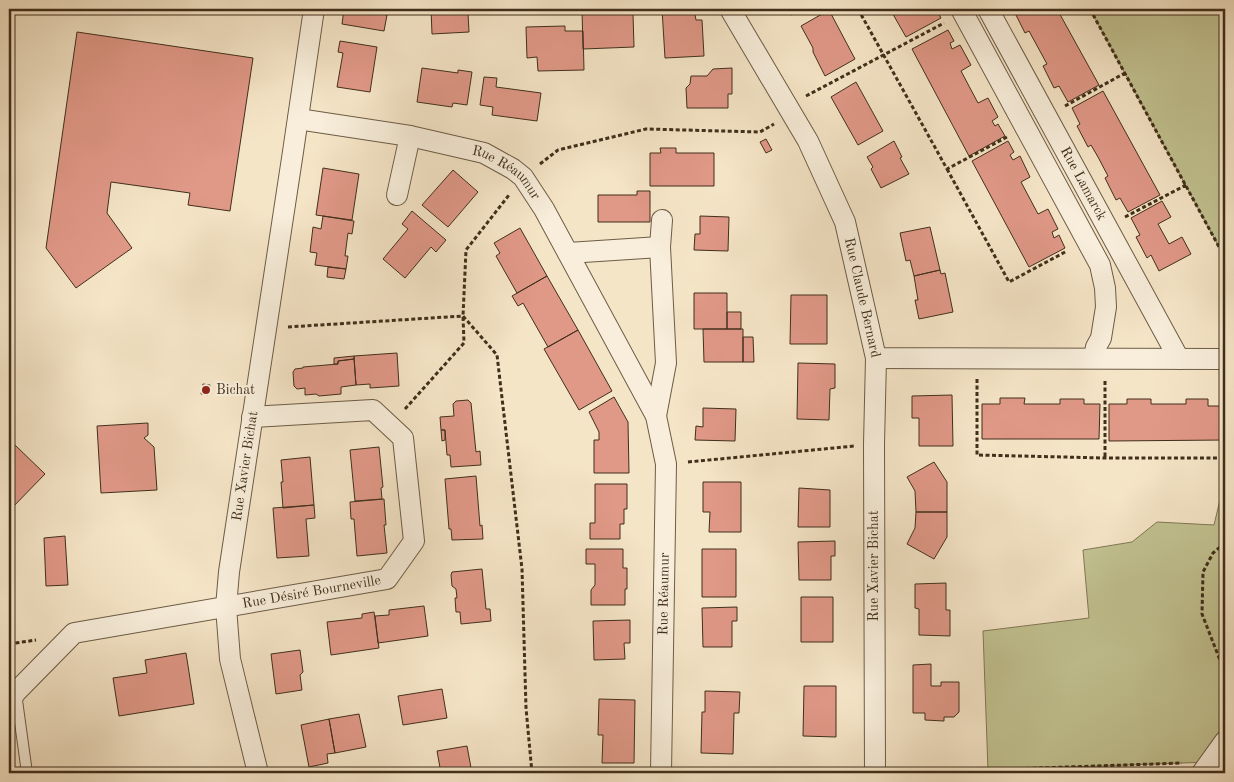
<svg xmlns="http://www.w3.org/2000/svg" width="1234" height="782" font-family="'Old Standard TT',serif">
	<rect width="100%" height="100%" fill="#f5e5c7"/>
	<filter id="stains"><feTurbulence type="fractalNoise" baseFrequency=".004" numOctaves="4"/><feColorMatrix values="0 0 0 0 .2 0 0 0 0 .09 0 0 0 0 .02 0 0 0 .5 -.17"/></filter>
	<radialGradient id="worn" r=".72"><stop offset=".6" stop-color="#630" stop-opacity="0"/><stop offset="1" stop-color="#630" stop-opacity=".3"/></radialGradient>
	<path fill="#c2c291" stroke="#817856" d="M1090 9H1225V258Z
		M1225 479V773H1210V762L988 770 983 631 1089 618 1083 550 1132 542 1157 522 1214 525Z"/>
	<path fill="#e09887" stroke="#402f1b" d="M344 9H377L376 13 387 15 384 31 342 24Z
		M431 9H464V14L468 13 469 32 432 34Z
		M662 9H694L696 20H702L704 56 665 58Z
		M788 9H802L791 15Z
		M890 9H936L941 18 906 37Z
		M1017 9H1057L1099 85 1068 102 1059 86 1054 88 1043 66 1047 64 1029 31 1025 33 1015 13 1019 11Z
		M582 10H608V14H633L634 47 583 49Z
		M829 10 855 59 825 76 813 52V48L801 26Z
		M565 26V31H583L584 70 538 71 537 57 527 58 526 27Z
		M948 30 954 41 950 43 952 49 960 45 971 65 961 71 978 103 988 98 998 117 992 121 995 126 998 124 1005 136 969 156 912 49Z
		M77 32 253 58 230 211 188 205 190 193 111 182 107 213 132 248 76 288 46 248Z
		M340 41 377 47 370 92 337 87 343 53 338 52Z
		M422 68 458 73V70L472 72 467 105 453 103 452 107 417 102Z
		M732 68V94H728V108H687L686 88 690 84 691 76H707L713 69Z
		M484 77 497 78 496 87 541 93 537 121 492 115 493 107 480 105Z
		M856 82 883 131 858 145 831 97Z
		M1103 91 1160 195 1128 212 1120 198 1116 200 1105 178 1108 176 1098 157 1091 145 1088 147 1077 126 1080 124 1072 108Z
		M766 139 772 150 766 153 760 142Z
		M894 141 902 157 900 158 909 174 881 188 871 169 873 167 867 157Z
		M1008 141 1014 152 1010 155 1013 160 1020 156 1030 177 1021 182 1038 214 1048 209 1058 229 1052 232 1054 238 1059 235 1065 248 1029 267 972 161Z
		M660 148H676V153H714V186H650V153H661Z
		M323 168 359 174 352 220 316 215Z
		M453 170 478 192 448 227 422 205Z
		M637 191H650V222H598V195H637Z
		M1162 201 1171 217 1158 224 1169 244 1182 237 1191 254 1159 271 1151 255 1147 258 1136 237 1140 235 1131 218Z
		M412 211 446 240 436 252 431 247 405 278 383 259 408 229 402 224Z
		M323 216 354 221 352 234 348 233 345 256H348L346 269 315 265 317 253 310 252 313 227 321 229Z
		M700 216 729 217 728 251 694 250 695 234H700Z
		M930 227 940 270 914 276 910 260 906 261 900 233Z
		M520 228 547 276 517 293 496 256 500 253 494 243Z
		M328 267 346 269 344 279 327 277Z
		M940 270 941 274 945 273 953 312 919 319 915 300H918L914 276Z
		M547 276 578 330 548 347 523 303 518 306 512 296Z
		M694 293H727V329H694Z
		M791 295H827V344H790Z
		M727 312H741V329H727Z
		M703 329H743V362H704Z
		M578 330 612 391 579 410 544 349Z
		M743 337H753L754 362H743Z
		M397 353 399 386 370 388V384L356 385 354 356Z
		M354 356V359L338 361V364H334V358Z
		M354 359 356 385 341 387V394L319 396 316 394 305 395V388L297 389 294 386 293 372 295 369 303 368V367L338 364V361Z
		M798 363 835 364V388L830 389 829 420 797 419Z
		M203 384 210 385 208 395 201 394Z
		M952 395 953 446H919V418H912V396Z
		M614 397 628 422 629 473H594V440H599V432L589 412Z
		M1000 398H1025L1024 404H1060V399H1084V404H1100L1099 439H982V404H1000Z
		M1127 399H1151V404H1186V399H1208V406H1225V440L1109 441V404H1127Z
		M468 400 471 403 476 452 480 451 481 465 451 467 450 455H447L445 430H441L440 417 454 416 453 404 456 401Z
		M703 408 736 409 735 441 695 440 696 426 703 427Z
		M148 423V435L144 438 154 447 157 490 101 493 97 426Z
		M441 430H445V440L442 441Z
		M15 445 45 474 9 511V451Z
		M379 447 383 487 381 488 382 499 355 501 350 450Z
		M310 457 314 505 283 508 281 482H283L281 460Z
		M934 462 947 482V512H916L915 491 907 477Z
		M476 476 480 526 482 525 483 539 452 540 451 529H449L445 479Z
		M703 482H741V532H709L710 512H703Z
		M595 484H627V509H624V524H620V539H590V523H595Z
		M799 488 830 490V527H798Z
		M384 499 386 525H384L387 553 357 556 354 519H351L350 502Z
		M314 505 315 518 306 519 309 556 277 558 273 508Z
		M916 512H947V537L934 559 907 544 915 528Z
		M65 536 68 585 46 586 44 538Z
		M835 541V556H831V580H799L798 542Z
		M586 549H623V568H627V589H625V605H591V590L595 585V564H586Z
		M702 549H736V597H702Z
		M482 569 486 609H490L491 621 461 624 460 612H456L455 598H457L456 589 452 586 451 575 452 572Z
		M946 583V610H950V636L919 635V609L915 608V584Z
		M801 597H833V642H801Z
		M424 606 428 636 378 643 375 616 389 615V610Z
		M737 607V621H732V647H703L702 608Z
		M374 612 379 648 331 655 327 622 362 618V614Z
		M630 620V643H624L625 659 594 660 593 621Z
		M300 650 303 672 300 675 302 690 276 694 271 654Z
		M186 653 194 704 119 716 113 678 147 673 145 660Z
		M931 664V686H941V682H959V712L954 717H944V721L925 720V713H913V665Z
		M804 686H836V737L803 736Z
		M442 689 447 718 403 725 398 696Z
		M705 691 740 692 739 713H734L733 754 701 753 702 712H705Z
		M599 699 635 700 634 763H602L603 735H598Z
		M359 714 366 747 335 753 329 719Z
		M329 719 335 753 327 754 328 763 309 767 301 725Z
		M467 746 472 773H441L437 751Z"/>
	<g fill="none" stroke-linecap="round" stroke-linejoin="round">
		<defs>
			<path id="service" d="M16 693 27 773"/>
			<g id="minor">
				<path id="s1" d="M730 9 808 141 845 222 876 358 1225 359"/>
				<path d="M961 9 1100 265 1105 288 1106 307 1101 338 1096 347 1094 358"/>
				<path id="s2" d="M988 9 1179 359"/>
				<path id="s3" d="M298 119 410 136 484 153 513 169 523 177 544 209 656 416 666 464 661 773"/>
				<path d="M397 195 410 136"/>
				<path d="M568 253 660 247"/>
				<path d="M656 416 666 363 660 247 662 220"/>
				<path id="s4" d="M9 702 16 692 74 633 387 579 414 541 403 438 373 410 252 417"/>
				<path id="s5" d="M258 773 230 659 226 607 229 572C257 385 287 197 314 9"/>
				<path d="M875 773 874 444 876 358"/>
				<path d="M1202 773 1225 741"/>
			</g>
		</defs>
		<use href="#service" stroke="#6d5c46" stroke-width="12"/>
		<use href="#minor" stroke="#6d5c46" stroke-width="22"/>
		<path stroke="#402f1b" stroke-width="3" stroke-dasharray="4 2.5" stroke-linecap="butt" d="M858 9 947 169 1007 137
			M1090 9 1225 258
			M806 96 944 23
			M1065 106 1125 73
			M540 164 558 150 646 129 760 132 774 124
			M947 169 1009 282 1067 251
			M1125 217 1186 185
			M288 327 463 316 497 355 522 569 526 708 532 773
			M977 379V455L1105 458H1225
			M1105 381V458
			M405 409 464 343 463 316 466 250 509 195
			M688 462 854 446
			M1225 543 1213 553 1203 572 1202 614 1225 673
			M9 644 36 640
			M896 773 1182 763"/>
		<use href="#service" stroke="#f8eedb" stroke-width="10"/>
		<use href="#minor" stroke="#f8eedb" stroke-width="20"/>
	</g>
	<circle fill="#8f2418" stroke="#f8eedb" stroke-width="2" cx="206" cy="390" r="5"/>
	<g text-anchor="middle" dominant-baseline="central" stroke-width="4" stroke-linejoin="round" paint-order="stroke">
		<g font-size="14" fill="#402f1b" stroke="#f8eedb">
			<text stroke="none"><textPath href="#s3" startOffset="219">Rue Réaumur</textPath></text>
			<text stroke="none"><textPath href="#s2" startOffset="199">Rue Lamarck</textPath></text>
			<text stroke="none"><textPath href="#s1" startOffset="320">Rue Claude Bernard</textPath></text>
			<text stroke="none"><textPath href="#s5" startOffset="312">Rue Xavier Bichat</textPath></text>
			<text transform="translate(874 566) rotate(-90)">Rue Xavier Bichat</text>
			<text stroke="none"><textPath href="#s4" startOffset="336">Rue Désiré Bourneville</textPath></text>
			<text transform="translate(664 594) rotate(-89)">Rue Réaumur</text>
		</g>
		<g font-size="14" fill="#402f1b" stroke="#f8eedb" text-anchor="start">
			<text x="216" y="390">Bichat</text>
		</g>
	</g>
	<rect width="1234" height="782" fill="none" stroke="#f5e5c7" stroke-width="30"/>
	<rect x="10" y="10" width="1214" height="762" fill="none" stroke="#402f1b" stroke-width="2.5"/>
	<rect x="15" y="15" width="1204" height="752" fill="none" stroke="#402f1b"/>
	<rect width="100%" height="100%" filter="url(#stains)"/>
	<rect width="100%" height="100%" fill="url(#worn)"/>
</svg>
